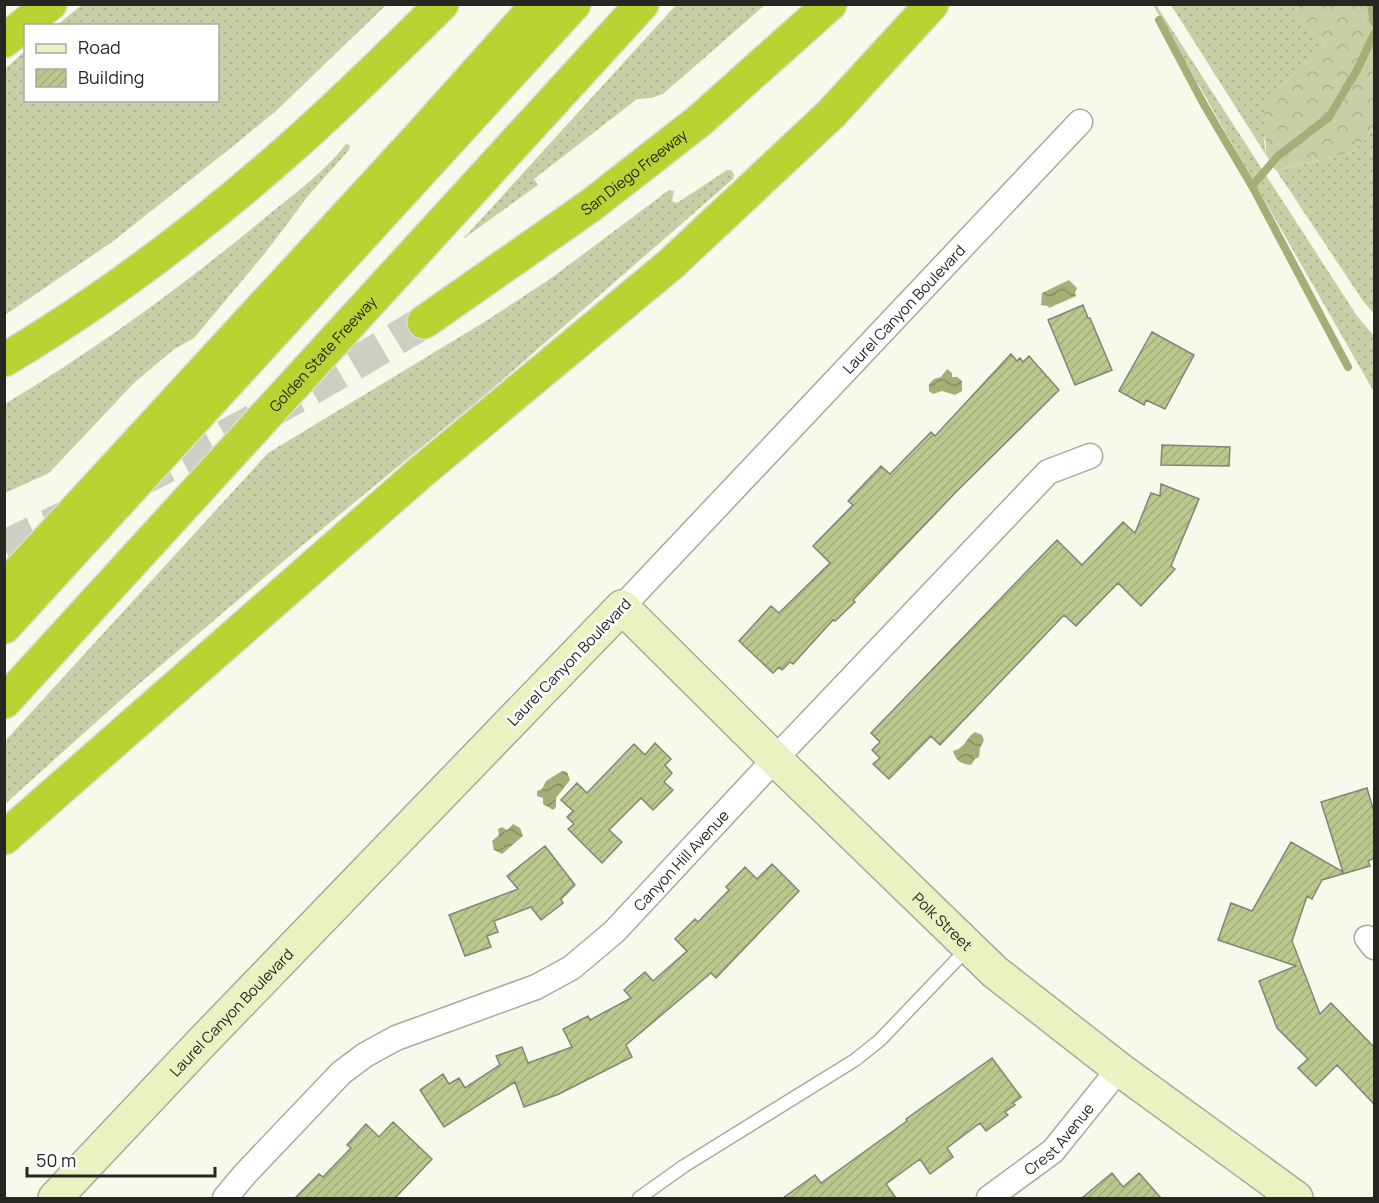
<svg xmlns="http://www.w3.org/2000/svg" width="1379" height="1203" font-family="Manrope,sans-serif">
	<defs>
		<pattern id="grass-dots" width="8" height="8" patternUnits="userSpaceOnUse" patternTransform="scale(1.5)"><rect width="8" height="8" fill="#c6cfa5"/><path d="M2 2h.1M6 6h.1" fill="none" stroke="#aab28e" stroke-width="1.8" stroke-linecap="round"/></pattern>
		<pattern id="forest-crowns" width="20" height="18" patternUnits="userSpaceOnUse" patternTransform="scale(1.5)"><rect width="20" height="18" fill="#c6cfa5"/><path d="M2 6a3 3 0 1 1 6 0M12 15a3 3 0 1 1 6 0" fill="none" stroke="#aab28e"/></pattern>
		<pattern id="water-waves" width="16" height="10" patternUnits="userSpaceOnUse" patternTransform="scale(1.5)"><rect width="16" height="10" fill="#a3af76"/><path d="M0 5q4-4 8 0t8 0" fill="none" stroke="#858e60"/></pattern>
		<pattern id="building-hatch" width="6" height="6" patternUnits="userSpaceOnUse" patternTransform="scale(1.5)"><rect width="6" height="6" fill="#bbc88d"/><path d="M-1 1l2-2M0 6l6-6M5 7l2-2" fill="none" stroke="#a1ac79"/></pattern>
	</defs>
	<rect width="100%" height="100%" fill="#f6faea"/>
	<path fill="url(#grass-dots)" d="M83 4 386 5 276 111 232 147 112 242 5 315V69L25 51 26 100H218V26L57 25Z
		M677 4 765 5 663 94 651 98 637 99 534 179 538 185 463 239Z
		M1153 5H1156L1357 316 1374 336V392Z
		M1171 5H1296C1297 27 1313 29 1326 44L1322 50 1271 95 1264 142 1266 155Z
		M1374 126V314L1363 301 1276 170 1351 153 1367 138Z
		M346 144 350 145 349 150 308 196 266 252 194 338 173 350 134 383 49 473 5 493V404C95 350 180 288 261 221 290 197 323 174 346 144Z
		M727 170H731L734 174 733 179 485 395 298 549 133 689 5 804V741L268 453 486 321 550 279 669 190 674 191 672 201 677 203Z"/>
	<path fill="url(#forest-crowns)" d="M1296 5H1374V126L1367 138 1351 153 1275 170 1266 155 1264 107 1271 95 1322 50 1326 44C1313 29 1297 27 1296 5Z"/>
	<path fill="url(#water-waves)" d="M1069 280 1077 288 1075 293 1076 296 1049 308 1048 306 1041 305 1042 293Z
		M947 369 952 373V377H957L962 381V391L955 395 942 391 933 394 929 391V384L934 379 941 377Z
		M975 732 982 735 984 740 980 748 979 757 975 759 971 765C961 764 956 761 953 751 966 748 966 737 975 732Z
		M562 771 567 772 570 780 556 798V807L553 810 543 804V798L537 796V791L542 789 546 781Z
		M513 824 520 828 523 836 502 854 494 850 492 841 499 835 498 829 502 827 507 830Z"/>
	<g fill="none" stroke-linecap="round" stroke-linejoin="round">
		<path stroke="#a3af76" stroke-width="8" d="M1371 4 1374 22
			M1159 20 1203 103 1252 186 1348 367
			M1252 186 1278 156 1329 117 1357 70 1374 34"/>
	</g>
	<path fill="url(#building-hatch)" stroke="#828577" stroke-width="1.5" d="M1083 305 1088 318H1090L1112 370 1075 385 1048 320Z
		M1152 332 1194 355 1165 409 1146 400 1144 405 1119 391Z
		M1011 354 1017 361 1020 358 1023 362 1029 356 1059 390 956 492 853 600 855 602 835 621 833 620 793 664 790 662 782 670 779 667 773 673 739 641 771 606 779 613 830 563 813 546 853 505 848 501 881 466 890 474 931 432 935 436Z
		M1162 445 1230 447 1229 466 1161 465Z
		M1161 484 1199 499 1171 566 1175 569 1141 606 1118 583 1076 626 1064 615 940 745 931 736 889 779 873 764 880 758 872 750 880 742 871 733 1057 540 1082 565 1123 522 1135 533 1151 493 1160 496Z
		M655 743 671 759 665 765 672 773 664 782 673 790 653 810 641 798 609 830 622 842 602 863 568 829 574 824 567 817 573 811 561 800 577 783 587 793 634 744 645 755Z
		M1367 788 1374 812V858L1368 861 1370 866 1322 880 1312 899 1307 896 1292 941 1320 1014 1331 1003 1374 1047V1104L1337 1065 1316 1086 1298 1068 1308 1059 1277 1028 1259 981 1296 966 1218 940 1231 903 1252 911 1291 842 1343 872 1321 802Z
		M545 846 575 885 561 899 563 903 541 920 531 907 494 921 498 932 487 936 491 947 465 956 449 915 518 889 507 876Z
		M772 864 799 891 716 978 711 973 626 1045 632 1057 559 1094 524 1107 515 1082 444 1127 420 1090 443 1074 449 1084 459 1078 465 1088 500 1065 496 1056 522 1047 528 1063 572 1047 563 1029 588 1016 590 1020 631 998 624 990 645 972 653 981 687 951 675 939 695 919 698 922 729 890 726 887 745 867 757 879Z
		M992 1058 1021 1097 1013 1103 1015 1105 1005 1112 1008 1115 986 1131 980 1123 947 1148 953 1157 930 1174 920 1159 886 1184 896 1198H783L815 1175 821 1183 907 1121 906 1119Z
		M393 1122 432 1159 395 1198H295L319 1174 323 1177 351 1148 347 1145 366 1124 379 1137Z
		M1112 1173 1123 1187 1139 1173 1161 1198H1082Z"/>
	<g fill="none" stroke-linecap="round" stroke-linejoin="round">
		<path stroke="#ccd0c2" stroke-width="33" stroke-dasharray="33 16" stroke-linecap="butt" d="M138 481C236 433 330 379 424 322
			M4 547 70 515"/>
		<defs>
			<path id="lane" d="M639 1198 684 1166 855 1060 880 1040 968 948"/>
			<g id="street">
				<path id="s1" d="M622 607 1080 122"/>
				<path d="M1367 938 1374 947"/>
				<path id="s2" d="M225 1198 245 1174 341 1073 365 1055 396 1038 536 987 571 968 614 932 775 759 1048 472 1090 456"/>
				<path id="s3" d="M989 1198 1053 1151 1119 1069"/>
			</g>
			<g id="secondary">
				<path id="s4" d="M55 1198 204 1040 622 607 775 759 995 972 1119 1069 1296 1198"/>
			</g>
			<g id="highway">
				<path d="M4 41 50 4"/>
				<path id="s5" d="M424 322 590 206 699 121 830 4"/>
				<path d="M4 360C107 299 204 225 293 146 344 101 393 52 442 4"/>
				<path d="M4 588 420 136 538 4"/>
				<path d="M4 627 574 4"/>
				<path id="s6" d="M4 702 642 4"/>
				<path d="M4 838 421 472 671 264 831 114 932 4"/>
			</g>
		</defs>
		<use href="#lane" stroke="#a8ab9c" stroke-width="15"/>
		<use href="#street" stroke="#a8ab9c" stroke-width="27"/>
		<use href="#secondary" stroke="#a8ab9c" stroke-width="36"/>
		<use href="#highway" stroke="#dcdcdb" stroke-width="36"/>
		<use href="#lane" stroke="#fff" stroke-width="12"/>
		<use href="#street" stroke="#fff" stroke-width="24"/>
		<use href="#secondary" stroke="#eaf2c2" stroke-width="33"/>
		<use href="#highway" stroke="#bad232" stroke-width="33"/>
	</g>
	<g text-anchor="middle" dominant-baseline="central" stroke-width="5" stroke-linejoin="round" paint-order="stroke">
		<g font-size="15" fill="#252721" stroke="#fff">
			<text stroke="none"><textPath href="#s5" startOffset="258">San Diego Freeway</textPath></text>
			<text stroke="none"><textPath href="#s1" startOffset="410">Laurel Canyon Boulevard</textPath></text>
			<text stroke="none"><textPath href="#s6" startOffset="472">Golden State Freeway</textPath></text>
			<text transform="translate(569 662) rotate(-46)">Laurel Canyon Boulevard</text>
			<text stroke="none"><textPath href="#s2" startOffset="579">Canyon Hill Avenue</textPath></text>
			<text stroke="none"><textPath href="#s4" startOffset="1268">Polk Street</textPath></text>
			<text stroke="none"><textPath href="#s4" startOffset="256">Laurel Canyon Boulevard</textPath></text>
			<text stroke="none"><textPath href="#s3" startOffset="92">Crest Avenue</textPath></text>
		</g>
	</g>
	<rect width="1379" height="1203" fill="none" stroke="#252721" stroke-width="12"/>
	<rect x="24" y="24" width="195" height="78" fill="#ffffff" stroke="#a8a9a6" stroke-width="1.5"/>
	<rect x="36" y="44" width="30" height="9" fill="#eaf2c2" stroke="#a8a9a6" stroke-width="1.5"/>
	<text x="78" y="54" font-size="18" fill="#252721">Road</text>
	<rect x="36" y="69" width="30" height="18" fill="url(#building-hatch)" stroke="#a8a9a6" stroke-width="1.5"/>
	<text x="78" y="84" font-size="18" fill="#252721">Building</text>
	<path d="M27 1167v9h188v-9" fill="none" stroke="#252721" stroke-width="3"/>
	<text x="36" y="1167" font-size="18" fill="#252721" stroke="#ffffff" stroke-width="4.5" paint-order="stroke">50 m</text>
</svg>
